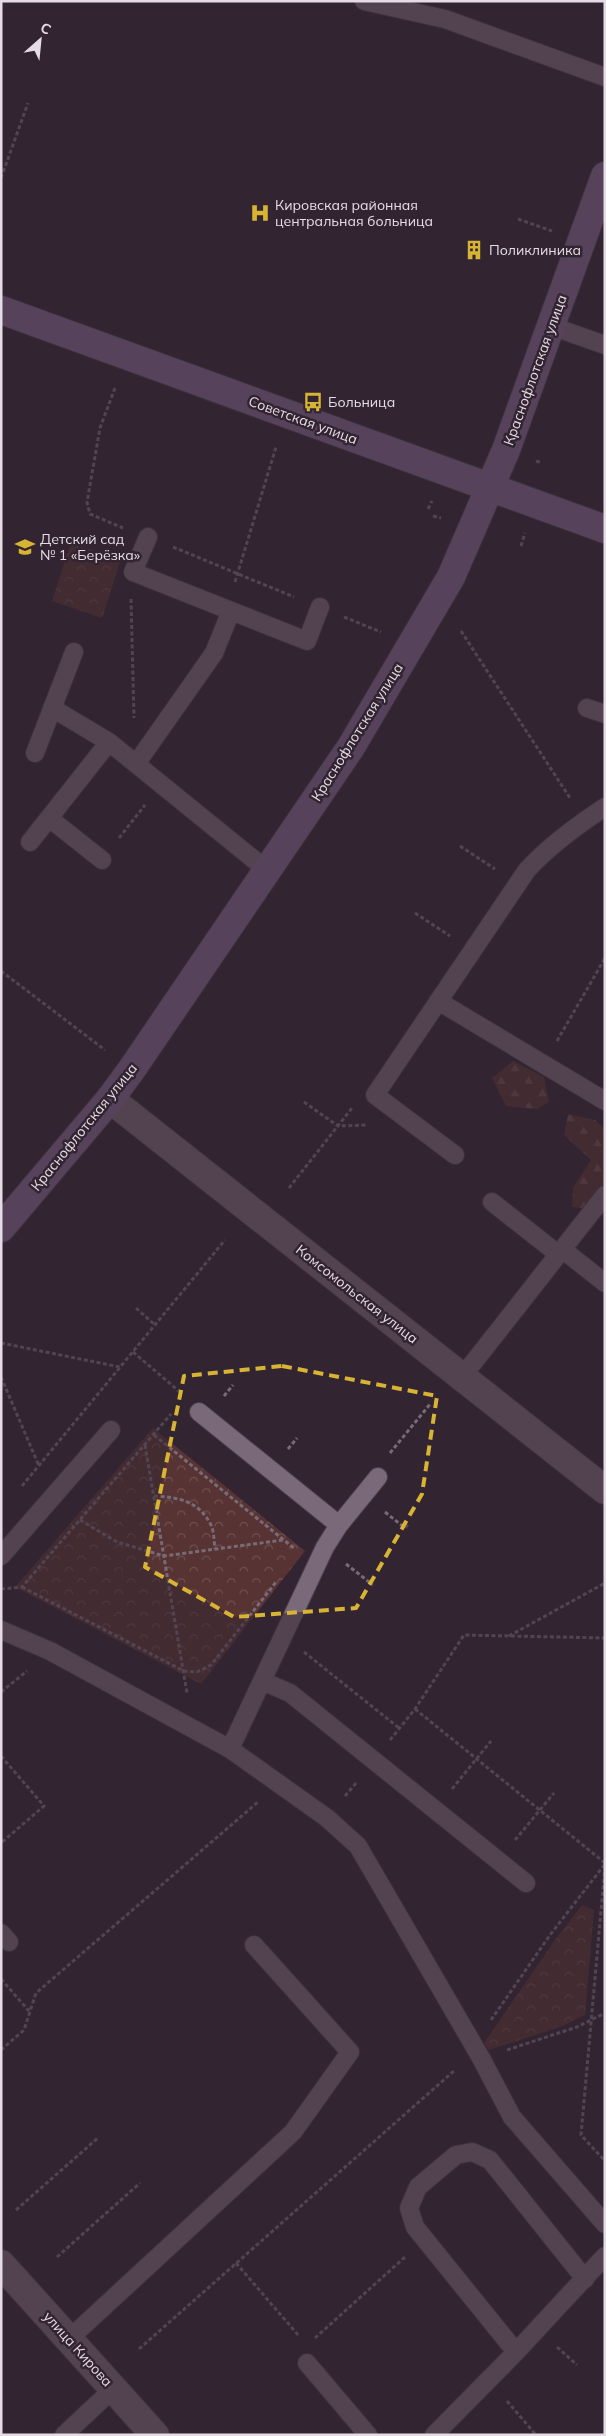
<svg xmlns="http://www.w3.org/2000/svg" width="606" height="2436" font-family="Mulish,sans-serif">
	<defs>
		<pattern id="forest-firs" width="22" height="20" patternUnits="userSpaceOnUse" patternTransform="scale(1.25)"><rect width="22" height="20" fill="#583333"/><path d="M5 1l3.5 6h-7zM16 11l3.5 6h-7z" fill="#705050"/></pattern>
		<pattern id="park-crowns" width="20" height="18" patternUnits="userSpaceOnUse" patternTransform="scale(1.25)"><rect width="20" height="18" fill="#583333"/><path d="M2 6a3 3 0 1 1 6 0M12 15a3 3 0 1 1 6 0" fill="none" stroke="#705050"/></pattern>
	</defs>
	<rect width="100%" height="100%" fill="#332432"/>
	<path fill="url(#forest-firs)" d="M513 1061 544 1077 549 1102 537 1109 506 1106 492 1078Z
		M568 1114 595 1120 605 1129V1190L587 1209 572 1207 573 1188 591 1160 564 1135Z"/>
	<path fill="url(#park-crowns)" d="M71 543 121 559 102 618 52 601Z
		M153 1428 305 1551 201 1684 15 1587Z
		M582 1905 594 1910 585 2015 560 2027 489 2050 484 2043 555 1940Z"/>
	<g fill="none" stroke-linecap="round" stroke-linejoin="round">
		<defs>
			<path id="lane" d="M364 1 445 19 605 77
				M551 326 605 345
				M148 537 133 572 307 641 320 607
				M52 708 109 742 268 871
				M587 708 605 714
				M35 753 74 652
				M136 764 214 653 231 611
				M49 818 102 860
				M30 842 109 742
				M438 1001 605 1101
				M455 1155 375 1095 527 870C550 845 576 826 605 807
				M492 1202 558 1254
				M562 1249 605 1283
				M462 1377 605 1195
				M199 1412 339 1525
				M1 1556 111 1430
				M1 1630 50 1651 230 1749 327 1818 358 1846 481 2058 512 2117 605 2224
				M262 1681 290 1693 526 1883
				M230 1749 325 1547 339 1525 378 1477
				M1 1933 9 1942
				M69 2339 293 2132 350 2052 254 1945
				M516 2352 415 2227 409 2208 418 2187 456 2155 472 2152 490 2160 585 2279
				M307 2363 368 2435
				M64 2435 113 2389
				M434 2435 516 2352 605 2256"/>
			<path id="street" d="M110 1099 605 1490
				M1 2264 155 2435"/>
			<path id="secondary" d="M1 310 605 529
				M1 1228 110 1099 132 1069 351 747 451 577 506 450 605 176"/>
		</defs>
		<use href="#lane" stroke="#4b3f4a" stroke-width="20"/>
		<use href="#street" stroke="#4b3f4a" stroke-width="30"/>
		<use href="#secondary" stroke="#4b3f4a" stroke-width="30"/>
		<path stroke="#786b77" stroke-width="3" stroke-dasharray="4 2.5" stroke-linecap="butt" d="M1 178 28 103
			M518 219 552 231
			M115 388 100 428 87 502 90 514 123 528
			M536 461 542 463
			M428 509 432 501
			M433 516 441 518
			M521 546 525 533
			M173 547 294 597
			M235 582 276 447
			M131 599 134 718
			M344 617 381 632
			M461 631 570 798
			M119 838 145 805
			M460 846 495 869
			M415 913 450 936
			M1 971 105 1050
			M557 1041 605 958
			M304 1102 338 1126 368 1125
			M289 1188 352 1108
			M136 1308 155 1325
			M1 1343 120 1367
			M133 1352 180 1392
			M1 1377 39 1466
			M224 1396 233 1385
			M154 1435 295 1549
			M145 1445 187 1693
			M288 1449 297 1438
			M390 1453 431 1403
			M22 1486 225 1240
			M154 1496C178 1497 199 1501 211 1525 214 1531 214 1542 215 1549
			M385 1512 405 1528 409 1523
			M80 1520 117 1542 164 1556 283 1540
			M346 1564 373 1585
			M22 1587 184 1671 197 1672 211 1665 276 1582
			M1 1589 22 1587 171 1414
			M509 1636 605 1583
			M304 1652 399 1728
			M1 1692 27 1671
			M415 1709 605 1863
			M390 1740 415 1709 464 1635 605 1638
			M1 1756 44 1806 1 1843
			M452 1789 491 1741
			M345 1796 357 1782
			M515 1840 554 1793
			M605 1866 581 2135 605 2161
			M1 1979 29 2011
			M491 2020 550 1935 605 1864
			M1 2050 24 2030 36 1993 258 1802
			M507 2050 577 2027 605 2013
			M16 2210 99 2137
			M57 2257 140 2183
			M236 2263 299 2336
			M315 2338 405 2257
			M557 2347 577 2365
			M139 2349 455 2070
			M507 2401 536 2435"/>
		<use href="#lane" stroke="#7a6978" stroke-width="18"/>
		<use href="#street" stroke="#7a6978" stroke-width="28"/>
		<use href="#secondary" stroke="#82698f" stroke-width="28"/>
	</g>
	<path d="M0 0H606V2436H0ZM282 1366 437 1396 422 1494 356 1608 234 1617 145 1567 184 1376Z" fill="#332432" fill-opacity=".55" fill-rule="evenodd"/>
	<path fill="none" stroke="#d7b434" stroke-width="4" stroke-dasharray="10 6" stroke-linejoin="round" d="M282 1366 437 1396 422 1494 356 1608 234 1617 145 1567 184 1376Z"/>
	<defs>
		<symbol id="hospital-bare" viewBox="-9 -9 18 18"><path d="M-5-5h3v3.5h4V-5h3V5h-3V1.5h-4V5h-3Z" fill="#d7b434" stroke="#332432" stroke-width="2.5" paint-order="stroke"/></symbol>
		<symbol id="building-bare" viewBox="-9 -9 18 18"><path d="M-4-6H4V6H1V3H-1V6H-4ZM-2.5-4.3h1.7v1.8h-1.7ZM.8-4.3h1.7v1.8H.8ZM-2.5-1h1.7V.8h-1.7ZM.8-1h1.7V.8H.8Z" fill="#d7b434" stroke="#332432" stroke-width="2.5" paint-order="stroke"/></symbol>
		<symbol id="bus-bare" viewBox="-9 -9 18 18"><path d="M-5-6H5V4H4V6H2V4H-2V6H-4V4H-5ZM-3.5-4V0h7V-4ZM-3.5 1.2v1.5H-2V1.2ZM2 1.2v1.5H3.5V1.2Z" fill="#d7b434" stroke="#332432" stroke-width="2.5" paint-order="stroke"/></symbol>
		<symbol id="school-bare" viewBox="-9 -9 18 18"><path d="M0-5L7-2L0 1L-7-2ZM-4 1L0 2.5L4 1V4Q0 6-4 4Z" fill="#d7b434" stroke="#332432" stroke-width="2.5" paint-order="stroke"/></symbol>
	</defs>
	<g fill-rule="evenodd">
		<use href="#hospital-bare" x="246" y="199" width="28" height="28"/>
		<use href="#building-bare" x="460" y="236" width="28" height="28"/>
		<use href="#bus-bare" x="299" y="388" width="28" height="28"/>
		<use href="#school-bare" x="11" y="533" width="28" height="28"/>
	</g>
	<g text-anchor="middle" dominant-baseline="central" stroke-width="5" stroke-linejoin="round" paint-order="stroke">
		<g font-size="14" fill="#e6dce5" stroke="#332432" text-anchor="start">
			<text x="275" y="205">Кировская районная<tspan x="275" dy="16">центральная больница</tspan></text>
			<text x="489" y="250">Поликлиника</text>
			<text x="328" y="402">Больница</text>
			<text x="40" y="539">Детский сад<tspan x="40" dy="16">№ 1 «Берёзка»</tspan></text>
		</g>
		<g font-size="14" fill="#e6dce5" stroke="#332432">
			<text transform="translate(535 370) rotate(-70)">Краснофлотская улица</text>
			<text transform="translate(303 420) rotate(20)">Советская улица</text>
			<text transform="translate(357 732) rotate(-58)">Краснофлотская улица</text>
			<text transform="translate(84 1127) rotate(-51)">Краснофлотская улица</text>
			<text transform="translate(357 1294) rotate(38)">Комсомольская улица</text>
			<text transform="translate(78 2349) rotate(48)">улица Кирова</text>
		</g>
	</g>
	<rect width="606" height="2436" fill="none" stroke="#e6dce5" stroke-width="5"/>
	<g transform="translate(40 40) rotate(27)" stroke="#332432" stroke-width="4" paint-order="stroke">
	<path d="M0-4L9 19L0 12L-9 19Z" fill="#e6dce5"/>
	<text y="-8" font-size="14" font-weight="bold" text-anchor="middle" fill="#e6dce5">С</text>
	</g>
</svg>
